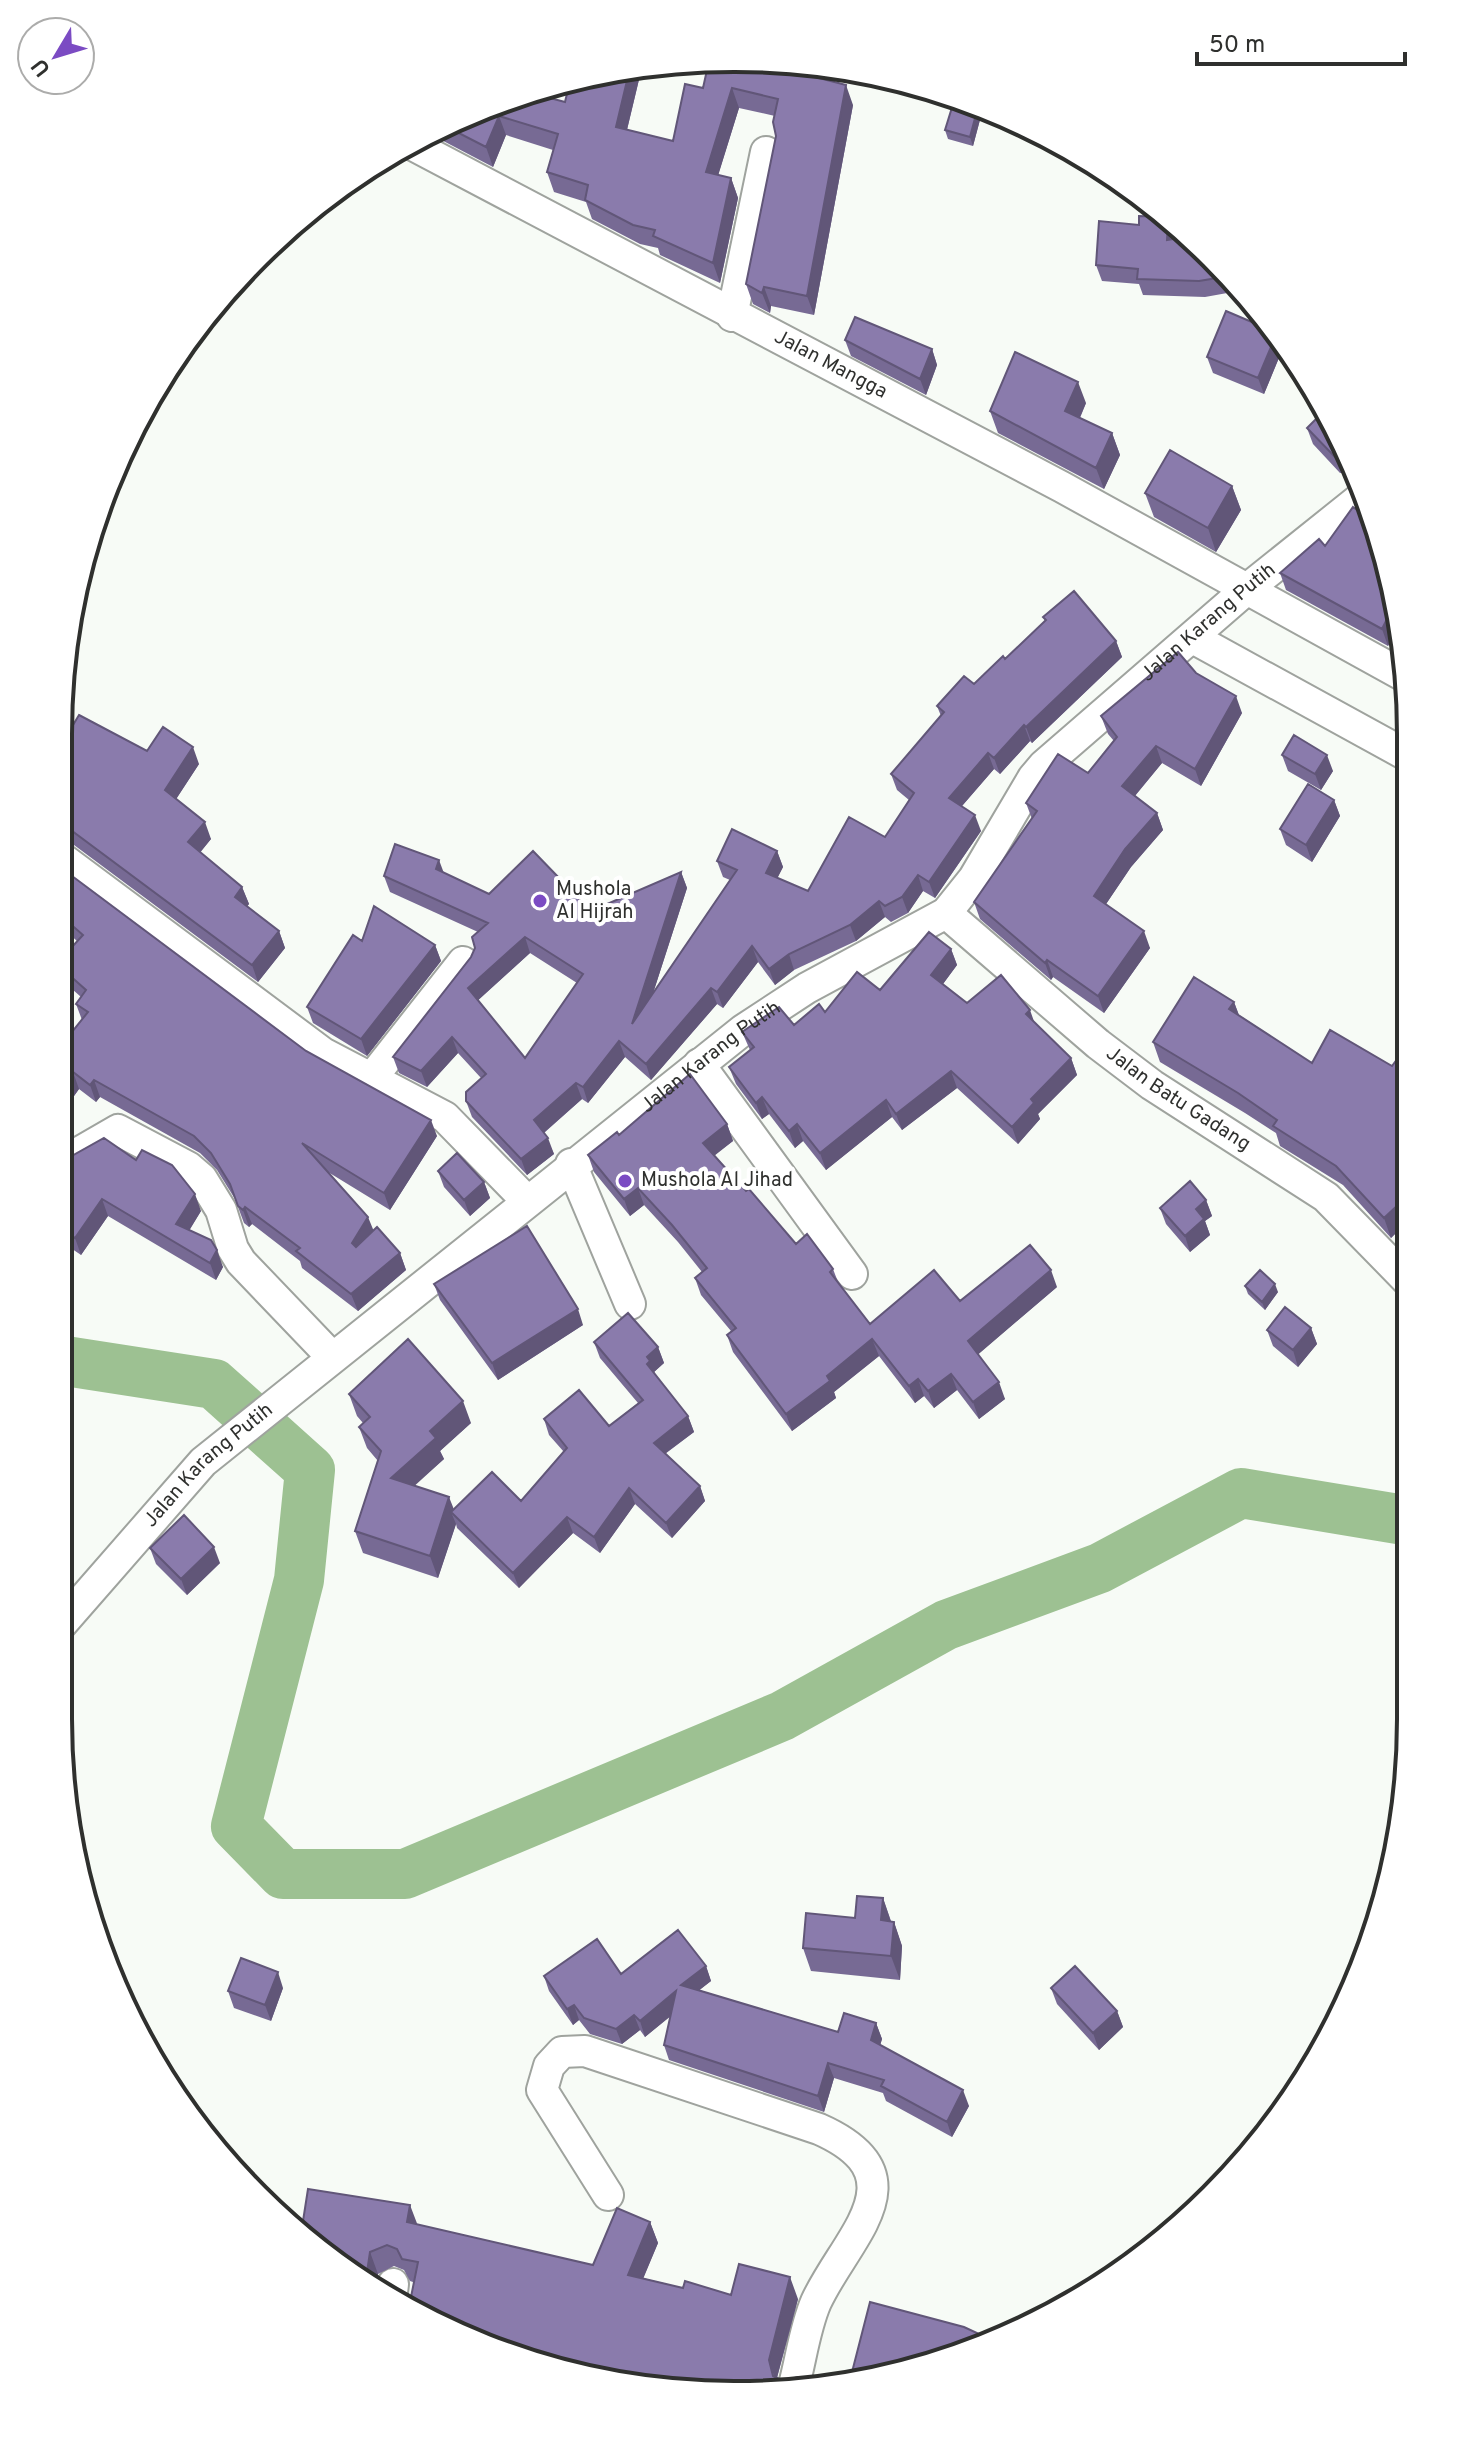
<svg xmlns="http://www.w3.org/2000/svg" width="1469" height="2453" font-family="Overpass,sans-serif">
	<rect width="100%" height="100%" fill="#f7fbf6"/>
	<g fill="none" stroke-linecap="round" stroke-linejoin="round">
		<path stroke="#9dc192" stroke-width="50" d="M59 1360 214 1384 310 1470 299 1580 236 1826 283 1874H405L782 1716 946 1625 1100 1568 1241 1493 1410 1521"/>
		<defs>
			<g id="minor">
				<path id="s1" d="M411 144 1062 487 1408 678"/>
				<path d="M732 316 766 152"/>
				<path d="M1193 638 1410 757"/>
				<path d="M59 856 323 1053 445 1117 526 1200"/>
				<path id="s2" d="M946 913 1098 1044 1152 1085 1326 1197 1410 1283"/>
				<path d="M699 1064 852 1274"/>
				<path d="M371 1079 463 962"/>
				<path d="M59 1159 73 1156 118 1130 188 1167 202 1179 221 1210 233 1249 241 1262 331 1356"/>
				<path d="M571 1164 630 1304"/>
				<path id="s3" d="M58 1628 203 1462 743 1030 807 988 946 913 974 878 1033 778 1044 765 1247 589 1362 497"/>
				<path d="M608 2195 542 2090 549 2066 562 2052 585 2051 819 2129C925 2176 846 2237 816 2302 805 2327 801 2359 794 2385"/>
				<path d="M392 2292 393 2284"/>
			</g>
		</defs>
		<use href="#minor" stroke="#9fa39e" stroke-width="34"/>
		<use href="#minor" stroke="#fff" stroke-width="30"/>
	</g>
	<path fill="#776a94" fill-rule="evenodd" d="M709 61 853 105 814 315 771 306 770 313 753 304 746 284 776 136 775 116 739 108 718 175 731 178 738 198 720 283 660 255 658 248 640 244 592 219 586 202 554 192 547 172 553 150 506 135 493 167 430 134 476 109 565 102 603 71 642 67 627 130 673 141 703 88Z
		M978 107 981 116 973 146 948 139 945 130Z
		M1161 217 1171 225 1174 233V239L1185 237 1244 290 1205 297 1143 295 1139 284 1102 281 1096 265 1139 225Z
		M845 340 932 349 937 365 926 395 851 356Z
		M1283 348 1264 394 1213 373 1207 357Z
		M1086 403 1080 418 1112 433 1120 455 1104 489 998 433 990 411Z
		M1326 409 1351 471 1349 473H1340L1313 444 1307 428Z
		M1232 486 1241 510 1216 552 1154 517 1145 493Z
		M1364 515 1399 637 1394 635 1388 646 1286 590 1280 573 1325 546Z
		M1043 617 1116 641 1122 657 1032 743 1030 741 1000 774 994 769 962 806 981 831 935 898 923 891 908 913 891 922 885 917 856 941 794 970 775 985 758 962 723 1008 717 1004 651 1080 625 1057 588 1103 582 1099 544 1133 554 1154 527 1175 472 1117 466 1101 481 1078 458 1053 427 1087 399 1073 393 1057 471 957 475 948 478 932 390 892 384 876 443 872 489 894 591 911 681 872 687 888 653 993 730 880 723 877 717 861 777 851 783 867 777 878 808 891 885 837 909 800 897 790 891 774 941 716 937 706 974 684 1005 659 1045 621ZM530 953 577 983 525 1058 478 1000Z
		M1196 673 1242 713 1201 786 1162 763 1135 796 1157 813 1163 830 1131 867 1106 904 1150 948 1104 1013 1053 977 1051 980 980 919 974 902 1032 819 1026 803 1088 773 1114 741 1108 734 1101 716Z
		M59 723 70 730 199 764 176 799 211 839 200 852 242 887 249 904 247 906 279 931 285 948 258 982 70 842 59 840Z
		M1282 755 1333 771 1321 790 1288 771Z
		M1334 800 1340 816 1312 862 1286 845 1280 829Z
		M59 883 306 1051 437 1136 390 1210 328 1172 373 1231 400 1253 406 1270 358 1311 302 1268 300 1261 252 1224 249 1227 244 1223 235 1199 217 1170 200 1153 100 1097 96 1102 79 1089 59 1117 82 1020 76 1004 81 997 63 981 59 970V961L77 941 59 925Z
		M435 945 441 961 367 1056 313 1023 307 1007Z
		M951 949 957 965 943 984 967 1003 1034 1022 1071 1058 1077 1075 1038 1114 1040 1119 1018 1144 957 1088 902 1130 892 1117 826 1170 803 1141 795 1148 769 1114 762 1119 736 1084 729 1067 750 1050 742 1032 794 1025 880 990Z
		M1234 1002 1239 1015 1312 1063 1410 1076V1223L1408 1221 1391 1238 1343 1185 1280 1146 1276 1133 1245 1113 1160 1062 1153 1042Z
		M727 1124 733 1141 714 1155 796 1244 833 1269 838 1282 870 1324 960 1301 1057 1287 978 1354 1005 1399 979 1419 957 1390 934 1408 924 1396 915 1403 879 1356 834 1392 836 1398 792 1431 733 1352 727 1335 731 1331 701 1295 695 1278 702 1272 678 1242 644 1205 630 1216 594 1172 588 1155 619 1135Z
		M59 1163 201 1211 189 1230 223 1267 216 1280 108 1216 81 1255 59 1240Z
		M438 1171 484 1182 490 1198 470 1216 444 1187Z
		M1206 1200 1212 1216 1205 1221 1210 1235 1190 1252 1166 1224 1160 1208Z
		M434 1284 583 1325 498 1380 440 1300Z
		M1245 1286 1278 1292 1265 1310 1248 1294Z
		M1311 1328 1317 1344 1298 1367 1273 1346 1267 1330Z
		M594 1342 658 1347 664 1363 654 1372 655 1374 688 1416 694 1432 665 1454 700 1486 705 1501 672 1538 635 1504 600 1553 573 1533 519 1588 457 1528 456 1524 438 1578 363 1553 355 1531 378 1461 367 1448 359 1427 363 1423 357 1416 349 1394 471 1423 440 1451 444 1459 414 1485 454 1510 521 1501 564 1452 549 1435 544 1419 609 1426 638 1403 600 1358Z
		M58 1426 63 1439 67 1490 58 1491Z
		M150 1548 220 1563 187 1595 156 1564Z
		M883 1898 891 1921 894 1922 902 1946 900 1980 811 1971 803 1948 855 1918Z
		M706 1966 711 1981 699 1990 838 2032 876 2023 882 2039 880 2045 969 2106 952 2137 886 2101 883 2093 834 2078 824 2112 669 2060 664 2045 670 2016 645 2037 640 2030 622 2044 590 2034 579 2020 573 2025 549 1991 544 1976 621 1974Z
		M283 1988 271 2021 234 2008 228 1991Z
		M1051 1988 1117 2011 1123 2027 1099 2050 1057 2004Z
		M650 2222 658 2243 643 2278 683 2288 731 2295 798 2299 777 2378 734 2395 410 2281 404 2270 394 2266 378 2274 377 2284 323 2255 417 2225 593 2265Z"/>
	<path fill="#615678" d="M642 67 623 146 616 127 630 68Z
		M846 85 853 105 814 315 807 296Z
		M732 88 739 108 713 192 706 172Z
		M978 107 981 116 973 146 970 137Z
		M499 116 506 135 493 167 486 147Z
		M731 178 738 198 720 283 713 263Z
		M1168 222 1171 225 1174 233 1173 256 1167 240Z
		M764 287 771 306 770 313 762 293Z
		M1276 335 1283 348 1264 394 1258 378Z
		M932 349 937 365 926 395 920 379Z
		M1078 382 1086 403 1073 433 1065 411Z
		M1112 433 1120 455 1104 489 1096 468Z
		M1345 455 1351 471 1349 473 1343 457Z
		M1232 486 1241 510 1216 552 1208 528Z
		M1397 612 1400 634 1399 637 1392 620Z
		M1388 617 1394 635 1388 646 1382 629Z
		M1116 641 1122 657 1032 743 1026 727Z
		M1236 696 1242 713 1201 786 1195 769Z
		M1024 725 1030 741 1000 774 994 758Z
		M1156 746 1162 763 1128 804 1122 786Z
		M193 747 199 764 171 807 165 790Z
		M988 753 994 769 955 814 949 798Z
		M1327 755 1333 771 1321 790 1315 774Z
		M1334 800 1340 816 1312 862 1306 845Z
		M1157 813 1163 830 1131 867 1100 913 1094 896 1125 849Z
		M975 815 981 831 935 898 929 882Z
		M205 822 211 839 195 859 188 842Z
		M777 851 783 867 772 889 766 873Z
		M439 860 445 876 436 869Z
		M681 872 687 888 638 1040 632 1024Z
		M918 875 923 891 908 913 902 897Z
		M242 887 249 904 241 914 235 897Z
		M879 901 885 917 856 941 850 925Z
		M279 931 285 948 258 982 252 965Z
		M1144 931 1150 948 1104 1013 1098 996Z
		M525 937 530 953 474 1004 468 988Z
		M435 945 441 961 367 1056 361 1039Z
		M752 946 758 962 723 1008 717 992Z
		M951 949 957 965 937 992 931 975Z
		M789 954 794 970 775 985 769 969Z
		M1047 960 1053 977 1051 980 1045 963Z
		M711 988 717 1004 651 1080 646 1064Z
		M1234 1002 1241 1021 1229 1009Z
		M1030 1010 1036 1027 1026 1014Z
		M452 1037 458 1053 427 1087 421 1071Z
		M619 1041 625 1057 588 1103 583 1087Z
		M1071 1058 1077 1075 1038 1114 1040 1119 1018 1144 1012 1127 1031 1099Z
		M951 1071 957 1088 902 1130 896 1114Z
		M73 1072 79 1089 59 1117V1092Z
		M94 1080 100 1097 96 1102 90 1085Z
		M576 1083 582 1099 540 1136 534 1120Z
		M762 1097 769 1114 762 1119 756 1103Z
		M886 1100 892 1117 826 1170 820 1153Z
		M431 1120 437 1136 390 1210 384 1193Z
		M727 1124 733 1141 709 1160 703 1143Z
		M797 1124 803 1141 795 1148 789 1131Z
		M548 1138 554 1154 527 1175 521 1159Z
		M484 1182 490 1198 470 1216 464 1200Z
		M638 1188 644 1205 630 1216 624 1199Z
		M195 1194 201 1211 183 1241 176 1224Z
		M102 1199 108 1216 81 1255 75 1238Z
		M1206 1200 1212 1216 1205 1221 1210 1235 1190 1252 1185 1236 1196 1209Z
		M1401 1202 1408 1221 1391 1238 1384 1218Z
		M245 1207 252 1224 249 1227 243 1210Z
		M368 1217 375 1234 358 1260 352 1243Z
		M217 1250 223 1267 216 1280 210 1263Z
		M400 1253 406 1270 358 1311 351 1294Z
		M1051 1270 1057 1287 974 1358 968 1341Z
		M1275 1284 1278 1292 1265 1310 1262 1302Z
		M578 1309 583 1325 498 1380 492 1363Z
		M1311 1328 1317 1344 1298 1367 1293 1350Z
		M872 1339 879 1356 834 1392 836 1398 792 1431 786 1414 827 1376Z
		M658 1347 664 1363 654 1372 656 1377 647 1364V1357Z
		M951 1374 957 1390 934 1408 928 1391Z
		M918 1379 924 1396 915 1403 909 1386Z
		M999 1382 1005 1399 979 1419 973 1402Z
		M463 1401 471 1423 440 1451 444 1459 399 1500 391 1478 430 1431Z
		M688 1416 694 1432 659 1458 654 1443Z
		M58 1426 63 1439 67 1490 60 1470Z
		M700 1486 705 1501 672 1538 666 1523Z
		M629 1488 635 1504 600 1553 594 1537Z
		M449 1497 457 1517 451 1512 456 1524 438 1578 430 1556Z
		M567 1517 573 1533 519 1588 513 1573Z
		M214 1547 220 1563 187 1595 181 1579Z
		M883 1898 891 1922 881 1920Z
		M894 1922 902 1946 900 1980 891 1956Z
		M706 1966 711 1981 687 2000 681 1985Z
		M278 1972 283 1988 271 2021 265 2005Z
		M676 1991 682 2007 645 2037 640 2021Z
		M574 2005 579 2020 573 2025 567 2009Z
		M1117 2011 1123 2027 1099 2050 1093 2033Z
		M634 2015 640 2030 622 2044 616 2029Z
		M876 2023 882 2039 877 2056 871 2040Z
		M828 2063 834 2078 824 2112 818 2096Z
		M963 2090 969 2106 952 2137 947 2122Z
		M410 2205 418 2226 407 2222Z
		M650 2222 658 2243 636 2296 628 2275Z
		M370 2252 378 2274 377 2284 366 2279Z
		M790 2277 798 2299 776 2381 778 2388 769 2360Z"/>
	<path fill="#8a7bac" stroke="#615678" stroke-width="2" fill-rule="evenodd" d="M735 58 746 59 846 85 807 296 764 287 762 293 746 284 776 136 773 122 778 99 732 88 706 172 731 178 713 263 653 236 655 230 633 225 585 200 588 185 547 172 558 134 499 116 486 147 445 126 476 109 531 93 565 102 570 81 603 71 630 68 616 127 673 141 685 84 703 88 709 61Z
		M954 101 978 107 970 137 945 130Z
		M1139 216 1161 217 1168 222 1167 240 1185 237 1229 276 1199 281 1137 279 1138 269 1096 265 1099 221 1139 225Z
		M1226 311 1273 331 1276 335 1258 378 1207 357Z
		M855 317 932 349 920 379 845 340Z
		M1015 352 1078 382 1065 411 1112 433 1096 468 990 411Z
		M1326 409 1345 455 1343 457H1335L1307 428Z
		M1170 450 1232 486 1208 528 1145 493Z
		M1353 507 1364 515 1368 511 1388 559 1397 612 1392 620 1388 617 1382 629 1280 573 1319 539 1325 546Z
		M1074 591 1116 641 1026 727 1024 725 994 758 988 753 949 798 975 815 929 882 918 875 902 897 885 906 879 901 850 925 789 954 769 969 752 946 717 992 711 988 646 1064 619 1041 583 1087 576 1083 534 1120 548 1138 521 1159 466 1101V1092L486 1074 452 1037 421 1071 393 1057 471 957 475 948 472 937 488 923 384 876 395 844 439 860 436 869 489 894 533 851 591 911 681 872 632 1024 737 870 717 861 732 829 777 851 766 873 808 891 849 817 885 837 914 793 891 774 944 712 937 706 964 676 974 684 1003 656 1005 659 1046 620 1043 617ZM525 937 583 974 525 1058 468 988Z
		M1178 652 1196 673 1236 696 1195 769 1156 746 1122 786 1157 813 1125 849 1094 896 1144 931 1098 996 1047 960 1045 963 974 902 1037 811 1026 803 1058 754 1088 773 1117 737 1101 716Z
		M79 715 147 751 163 727 193 747 165 790 205 822 188 842 242 887 235 897 279 931 252 965 64 825 59 824V723L70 730Z
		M1294 735 1327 755 1315 774 1282 755Z
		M1308 784 1334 800 1306 845 1280 829Z
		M68 873 306 1051 431 1120 384 1193 302 1143 368 1217 352 1243 356 1247 377 1227 400 1253 351 1294 296 1251 300 1248 245 1207 243 1210 238 1206 230 1184 211 1153 194 1136 94 1080 90 1085 73 1072 59 1092V1048L88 1012 76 1004 86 990 59 966V961L83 935 59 914V883Z
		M374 906 435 945 361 1039 307 1007 353 935 362 941Z
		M929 932 951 949 931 975 967 1003 1001 975 1030 1010 1026 1014 1071 1058 1031 1099 1034 1103 1012 1127 951 1071 896 1114 886 1100 820 1153 797 1124 789 1131 762 1097 756 1103 729 1067 754 1047 742 1032 779 1007 794 1025 819 1004 825 1012 857 972 880 990Z
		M1194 977 1234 1002 1229 1009 1312 1063 1330 1030 1392 1066 1395 1062 1410 1076V1209L1401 1202 1384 1218 1336 1166 1273 1126 1277 1120 1238 1093 1153 1042Z
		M690 1074 727 1124 703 1143 746 1191 749 1189 796 1244 807 1234 833 1269 830 1272 870 1324 934 1270 960 1301 1030 1245 1051 1270 968 1341 999 1382 973 1402 951 1374 928 1391 918 1379 909 1386 872 1339 827 1376 830 1381 786 1414 727 1335 736 1328 695 1278 707 1268 672 1225 638 1188 624 1199 588 1155 617 1132 619 1135Z
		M104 1138 136 1160 142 1150 172 1165 195 1194 176 1224 211 1240 217 1250 210 1263 102 1199 75 1238 59 1227V1163L64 1166 70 1157Z
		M457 1153 484 1182 464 1200 438 1171Z
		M1190 1181 1206 1200 1196 1209 1204 1219 1185 1236 1160 1208Z
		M527 1226 578 1309 492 1363 434 1284Z
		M1260 1270 1275 1284 1262 1302 1245 1286Z
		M1285 1307 1311 1328 1293 1350 1267 1330Z
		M628 1313 658 1347 647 1357 650 1361 647 1364 688 1416 654 1443 700 1486 666 1523 629 1488 594 1537 567 1517 513 1573 451 1512 492 1472 521 1501 567 1448 544 1419 579 1390 609 1426 643 1400 594 1342Z
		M408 1339 463 1401 430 1431 436 1438 391 1478 449 1497 430 1556 355 1531 381 1451 359 1427 370 1417 349 1394Z
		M184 1515 214 1547 181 1579 150 1548Z
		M857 1896 883 1898 881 1920 894 1922 891 1956 803 1948 806 1913 855 1918Z
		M678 1930 706 1966 681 1985 838 2032 844 2013 876 2023 871 2040 963 2090 947 2122 881 2086 884 2080 828 2063 818 2096 664 2045 676 1991 640 2021 634 2015 616 2029 584 2018 574 2005 567 2009 544 1976 597 1939 621 1974Z
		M241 1958 278 1972 265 2005 228 1991Z
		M1075 1966 1117 2011 1093 2033 1051 1988Z
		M308 2189 410 2205 407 2222 593 2265 617 2208 650 2222 628 2275 683 2288 685 2281 731 2295 739 2264 790 2277 769 2360 773 2376 783 2381 798 2377 818 2381 734 2395 517 2359 410 2302 418 2262 402 2259 397 2249 387 2245 370 2252 366 2279 323 2255 301 2234Z
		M870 2302 964 2327 990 2339 952 2359 851 2376Z"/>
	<g fill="#7b4bc3" stroke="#fff" stroke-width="3">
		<circle cx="540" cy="901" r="8"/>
		<circle cx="625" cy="1181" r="8"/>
	</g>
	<g text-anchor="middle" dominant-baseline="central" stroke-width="8" stroke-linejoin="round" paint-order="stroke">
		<g font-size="20" fill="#2f302e" stroke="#fff">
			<text stroke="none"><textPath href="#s1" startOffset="474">Jalan Mangga</textPath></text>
			<text stroke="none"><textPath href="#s3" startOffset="1542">Jalan Karang Putih</textPath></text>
			<text stroke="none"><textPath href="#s3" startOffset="870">Jalan Karang Putih</textPath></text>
			<text stroke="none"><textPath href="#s2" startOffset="298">Jalan Batu Gadang</textPath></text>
			<text stroke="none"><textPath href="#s3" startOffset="222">Jalan Karang Putih</textPath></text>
		</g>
		<g font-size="20" fill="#2f302e" stroke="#fff" text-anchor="start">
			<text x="556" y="890">Mushola<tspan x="556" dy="23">Al Hijrah</tspan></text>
			<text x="641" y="1181">Mushola Al Jihad</text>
		</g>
	</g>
	<path d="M0 0H1469V2453H0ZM734 72H735A662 662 0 0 1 1397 734V1719A662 662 0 0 1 735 2381H734A662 662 0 0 1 72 1719V734A662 662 0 0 1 734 72Z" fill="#fff" fill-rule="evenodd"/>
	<path fill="none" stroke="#2f302e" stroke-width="4" d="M734 72H735A662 662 0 0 1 1397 734V1719A662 662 0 0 1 735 2381H734A662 662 0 0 1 72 1719V734A662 662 0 0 1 734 72Z"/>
	<g transform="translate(56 56) rotate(232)"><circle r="38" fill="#ffffff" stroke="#acacab" stroke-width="2"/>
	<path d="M0-6L14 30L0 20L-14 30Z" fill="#7b4bc3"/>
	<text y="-12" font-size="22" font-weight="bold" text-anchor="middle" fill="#2f302e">U</text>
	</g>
	<path d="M1197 52v12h208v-12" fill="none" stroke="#2f302e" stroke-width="4"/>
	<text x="1209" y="52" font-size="24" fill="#2f302e" stroke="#ffffff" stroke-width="6" paint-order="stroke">50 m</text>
</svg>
